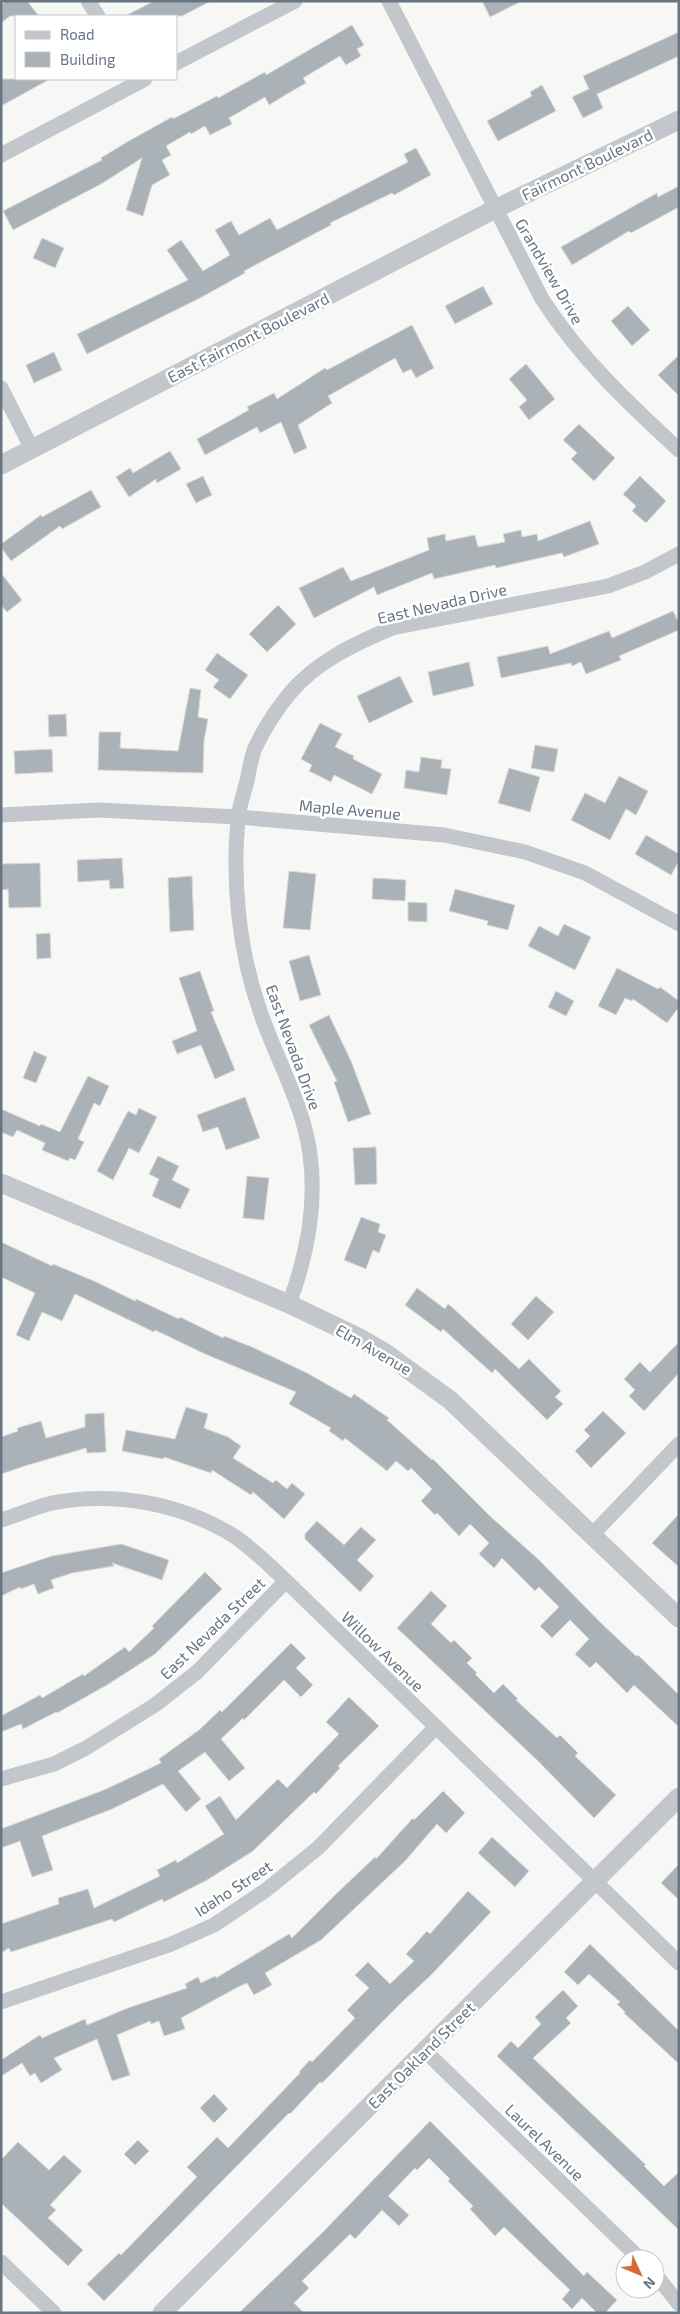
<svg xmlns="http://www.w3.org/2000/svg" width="680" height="2314" font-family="'Exo 2',sans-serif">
	<rect width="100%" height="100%" fill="#f7f7f5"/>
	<path fill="#aab1b7" stroke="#d9d9d7" d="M6 1H27L39 16H10L1 23V5Z
		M154 1H211L182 16H125Z
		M482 1H522L490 17Z
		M352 25 364 45 357 49 361 56 346 65 340 56 303 78 306 83 287 94 269 105 265 97 229 118 232 124 210 135 205 126 191 134 190 132 166 146 171 155 162 160 170 175 152 185 143 216 126 210 142 158 101 184 13 230 3 211 102 160 101 158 127 142 172 117 173 119 217 96 218 98 265 72 266 75Z
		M679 32V56L597 94 603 108 583 118 572 97 589 89 583 76Z
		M1 79H50L1 106Z
		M542 85 556 111 498 141 487 121 532 96 530 92Z
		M416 148 431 175 394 195 392 193 330 223 331 225 244 271 245 273 202 297 87 354 77 334 188 280 167 250 181 240 203 271 230 255 215 230 231 221 239 235 270 218 277 230 408 162 404 154Z
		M679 186V207L631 233 629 231 572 265 561 247 657 193 658 197Z
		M42 238 64 248 55 268 33 258Z
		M483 286 493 304 455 324 445 306Z
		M628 306 650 330 632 346 611 321Z
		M412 325 434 368 416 378 411 369 403 373 395 358 328 396 332 403 298 425 307 448 294 454 281 422 260 433 257 427 205 455 197 439 249 410 247 407 274 393 277 399 325 368 327 370Z
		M54 352 62 370 34 383 26 365Z
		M679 355V396L658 375Z
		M526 364 555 399 529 420 519 407 527 400 509 379Z
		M579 424 615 458 594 481 571 459 577 453 563 440Z
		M170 451 181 469 157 483 156 479 129 497 116 477 130 468 133 473Z
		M203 476 212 495 196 503 186 484Z
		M640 476 666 501 646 523 632 511 636 506 623 494Z
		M91 490 101 507 62 529 60 526 11 561 1 547V544L41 515 42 517Z
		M590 521 599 544 564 557 562 553 496 568 495 565 434 579 432 573 377 595 374 587 314 618 299 588 343 567 351 581 429 550 427 538 445 534 446 541 475 535 478 547 505 542 503 534 521 530 522 537 537 534 538 541Z
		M1 573 22 600 7 612 1 605Z
		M278 605 296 624 267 652 249 634Z
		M673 611 679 623V630L619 656 621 660 586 674 581 662 572 666 571 663 501 678 497 657 548 646 550 654 609 631 612 638Z
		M217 653 248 675 230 699 213 687 219 680 205 670Z
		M469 662 474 686 433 696 428 672Z
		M400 676 413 702 369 723 357 696Z
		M190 688 201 690 198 717 208 719 204 741 203 773 98 770 99 732H121L120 748 178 751Z
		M66 714 67 736 49 737 48 715Z
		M320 723 342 734 335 747 354 756 353 759 382 774 372 794 334 775 331 782 309 771 312 765 301 759Z
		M535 745 558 749 554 772 531 768Z
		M52 749 53 772 15 774 14 751Z
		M421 757 442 760 441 768 451 769 447 795 404 788 406 770 419 772Z
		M509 768 540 777 530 812 498 803Z
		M619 776 648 791 636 815 626 809 610 840 571 820 585 793 605 803Z
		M646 835 679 854V861L671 875 635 854Z
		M122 858 124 888 110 889 109 880 78 882 77 860Z
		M40 863 41 907 9 908 8 889 1 890V864Z
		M289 871 316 874 310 930 283 928Z
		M192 876 194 930 170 932 168 878Z
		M373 878 406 880 405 901 372 899Z
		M455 889 515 905 508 930 487 925 488 921 449 911Z
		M408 902 427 903V922L408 921Z
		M564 924 591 937 575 970 528 946 539 926 558 936Z
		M50 933 51 958 37 959 36 934Z
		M309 955 321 995 300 1001 289 961Z
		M617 968 658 989 660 987 679 1001V1007L667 1023 633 999 632 1001 625 998 616 1015 598 1006Z
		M200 971 214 1011 211 1012 235 1070 215 1079 201 1045 177 1054 172 1041 197 1031 179 978Z
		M556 991 574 1001 566 1016 548 1007Z
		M329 1015 351 1061 371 1114 348 1122 334 1082 337 1081 309 1025Z
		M34 1051 47 1057 36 1083 23 1078Z
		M88 1076 109 1086 100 1106 94 1103 78 1139 84 1142 75 1160 70 1158 68 1161 42 1150 45 1143 17 1130 13 1137 1 1132V1109L40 1126 41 1124 60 1132Z
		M245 1097 260 1138 226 1150 218 1127 203 1132 197 1115Z
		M139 1108 157 1117 139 1153 129 1148 113 1180 97 1171 128 1111 136 1115Z
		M376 1147 377 1184 355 1185 353 1148Z
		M158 1156 179 1166 172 1180 190 1189 180 1209 152 1196 159 1179 149 1174Z
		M247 1176 269 1178 264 1220 243 1218Z
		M361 1217 380 1224 378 1232 386 1235 379 1253 373 1250 366 1269 344 1260Z
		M1 1242 52 1266 53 1264 94 1281 135 1301 136 1299 179 1319 180 1317 223 1338 224 1336 252 1347 307 1373 351 1398 354 1394 389 1418 387 1420 432 1460 433 1459 491 1517 538 1559 603 1625 636 1656 638 1655 679 1695V1727L634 1685 627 1693 596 1662 590 1668 575 1654 589 1639 570 1620 552 1638 540 1626 559 1607 539 1587 535 1591 502 1558 494 1568 479 1554 489 1543 470 1524 459 1536 437 1513 435 1515 421 1501 432 1489 411 1468 408 1471 396 1461 387 1471 345 1438 343 1441 329 1431 331 1428 289 1404 296 1392 205 1354 155 1330 154 1332 75 1294 62 1321 42 1312 29 1341 16 1335 35 1293 1 1277Z
		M417 1288 445 1309 448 1304 454 1309 519 1369 529 1359 561 1391 555 1397 563 1404 547 1420 495 1369 492 1373 443 1329 441 1332 405 1305Z
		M536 1296 554 1312 528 1340 511 1324Z
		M679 1342V1373L644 1411 629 1396 635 1390 624 1379 640 1362 650 1372Z
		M186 1407 208 1414 204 1428 228 1437 241 1446 233 1458 273 1483 276 1480 287 1489 292 1483 305 1494 284 1519 253 1492 251 1495 212 1470 211 1473 164 1457 163 1459 122 1451 126 1430 175 1439Z
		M603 1411 626 1433 591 1468 575 1451 590 1436 584 1430Z
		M104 1413 106 1452 87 1453 86 1448 28 1465 1 1474V1437L18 1431 17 1428 41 1421 46 1438 85 1427V1414Z
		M679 1514V1567L652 1543Z
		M317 1521 344 1545 361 1527 376 1540 357 1560 374 1576 360 1592 305 1539V1534Z
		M121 1544 169 1560 162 1580 112 1563 114 1566 72 1573 51 1580 54 1588 38 1594 34 1584 21 1589 20 1587 1 1596V1573L52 1556Z
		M205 1572 222 1589 155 1654 107 1685 57 1713 56 1712 23 1729 21 1724 1 1732V1716L40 1695 42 1698 83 1674 84 1676 125 1647 129 1652 154 1628 152 1626Z
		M431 1591 447 1606 431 1624 451 1643 454 1640 472 1658 467 1663 477 1673 475 1674 494 1693 503 1684 518 1699 516 1700 557 1738 560 1735 578 1753 575 1756 616 1795 594 1818 536 1759 397 1628Z
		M291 1643 306 1658 296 1668 313 1685 301 1697 284 1680 244 1720 243 1718 221 1739 245 1768 229 1781 205 1752 178 1771 201 1799 186 1812 163 1784 112 1809 42 1836 53 1870 32 1877 20 1841 1 1848V1829L104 1790 161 1763 159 1759 199 1730 220 1710 222 1712Z
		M349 1697 379 1726 338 1766 340 1768 316 1794 314 1792 253 1851 207 1880 164 1902 162 1899 114 1922 112 1919 11 1952 9 1948 1 1953V1924L59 1904 58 1898 88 1889 94 1908 160 1876 157 1870 176 1860 177 1863 224 1834 205 1806 220 1796 236 1820 278 1779 287 1788 339 1734 326 1722Z
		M443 1791 465 1813 446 1833 437 1824 405 1861 321 1940 265 1973 272 1985 254 1995 247 1983 240 1986 181 2018 185 2029 164 2036 159 2021 151 2024 150 2021 117 2035 130 2075 112 2081 97 2039 54 2058 62 2070 41 2083 35 2073 30 2076 22 2063 1 2076V2060L40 2035 42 2038 85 2019 87 2025 128 2008 187 1988 185 1984 198 1977 201 1983 215 1976 216 1978 289 1934 292 1938 334 1896 375 1857 376 1859 413 1818 414 1820Z
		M492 1837 529 1871 515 1887 478 1853Z
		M679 1864V1900L661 1883Z
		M468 1891 491 1912 430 1976 402 2002 322 2083 320 2082 290 2114 289 2113 104 2301 87 2284 119 2253 121 2255 197 2177 187 2167 217 2137 228 2148 300 2073 299 2072 310 2060 312 2062 355 2018 347 2010 369 1988 355 1975 368 1962 390 1984 414 1961 406 1954 427 1931 430 1934Z
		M590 1944 679 2031V2064L624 2013 625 2012 617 2004 620 2002 589 1974 578 1985 564 1972Z
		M563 1990 578 2006 566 2018 571 2023 533 2058 646 2165 644 2166 664 2186 679 2172V2230L497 2056 511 2041 518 2048 541 2024 535 2017Z
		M214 2094 228 2109 214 2123 200 2108Z
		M430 2121 584 2276 587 2272 617 2300 605 2313H597L582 2298 572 2309 562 2299 570 2290 504 2227 495 2236 470 2209 473 2206 448 2181 450 2179 429 2158 417 2170 415 2168 388 2196 409 2215 399 2226 382 2210 355 2239 350 2234 302 2281 309 2288 294 2303 304 2313H239L323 2232Z
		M138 2140 149 2151 135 2165 124 2154Z
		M18 2142 49 2170 64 2155 82 2171 50 2205 56 2210 48 2218 83 2250 68 2266 1 2203V2160Z"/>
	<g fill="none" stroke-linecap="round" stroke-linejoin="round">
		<path stroke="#c3c6ca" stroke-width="15" d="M88 1 98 16
			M389 1 542 299C581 359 627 402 679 450
			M176 63 295 1
			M1 155 145 79
			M1 388 32 449
			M1 815 98 810 238 817 444 835 525 852 585 873 679 924
			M289 1304C307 1256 317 1205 310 1154 303 1103 276 1059 260 1011 239 951 232 882 238 819 239 806 244 793 247 781 249 771 251 758 255 748 264 729 276 710 290 693 316 662 354 644 392 628L608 586 645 572 679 554
			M1 1520C18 1515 35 1507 52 1503 113 1491 181 1503 234 1536 253 1549 269 1565 286 1581L679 1963
			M592 1535 679 1444
			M1 1779 54 1764 86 1748 155 1705 197 1672 286 1581
			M1 2002 169 1945 214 1925 266 1890 318 1848 436 1727
			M425 2051 640 2259
			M1 2262 54 2313
			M655 2274 679 2304"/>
		<path stroke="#c3c6ca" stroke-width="19" d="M1 465 495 209 679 120
			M1 1183 289 1304 356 1336 384 1352 450 1400 679 1618
			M162 2313 679 1797"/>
	</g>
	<g text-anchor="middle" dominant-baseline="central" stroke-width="5" stroke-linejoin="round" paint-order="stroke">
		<g font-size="16" fill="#687583" stroke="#fff">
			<text transform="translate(587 164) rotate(-26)">Fairmont Boulevard</text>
			<text transform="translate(550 271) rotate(60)">Grandview Drive</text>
			<text transform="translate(248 337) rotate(-27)">East Fairmont Boulevard</text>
			<text transform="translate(442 603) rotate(-13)">East Nevada Drive</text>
			<text transform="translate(350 809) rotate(5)">Maple Avenue</text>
			<text transform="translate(294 1047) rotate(70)">East Nevada Drive</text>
			<text transform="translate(374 1349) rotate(30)">Elm Avenue</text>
			<text transform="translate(212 1628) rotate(-44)">East Nevada Street</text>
			<text transform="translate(383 1651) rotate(44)">Willow Avenue</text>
			<text transform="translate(233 1888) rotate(-33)">Idaho Street</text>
			<text transform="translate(421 2055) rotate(-45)">East Oakland Street</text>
			<text transform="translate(545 2142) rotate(44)">Laurel Avenue</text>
		</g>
	</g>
	<rect width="680" height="2314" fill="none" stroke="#687583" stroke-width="5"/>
	<rect x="15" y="15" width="162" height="65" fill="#ffffff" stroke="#c3c8cd"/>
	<rect x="25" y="31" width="25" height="8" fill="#c3c6ca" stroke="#c3c8cd"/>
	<text x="60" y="40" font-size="15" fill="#687583">Road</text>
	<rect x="25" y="52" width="25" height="15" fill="#aab1b7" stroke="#c3c8cd"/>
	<text x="60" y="65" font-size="15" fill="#687583">Building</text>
	<g transform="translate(640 2274) rotate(134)"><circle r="24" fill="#ffffff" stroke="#c3c8cd"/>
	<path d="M0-4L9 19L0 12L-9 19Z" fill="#d76a35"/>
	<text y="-8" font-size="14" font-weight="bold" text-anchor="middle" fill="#687583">N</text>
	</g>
</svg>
